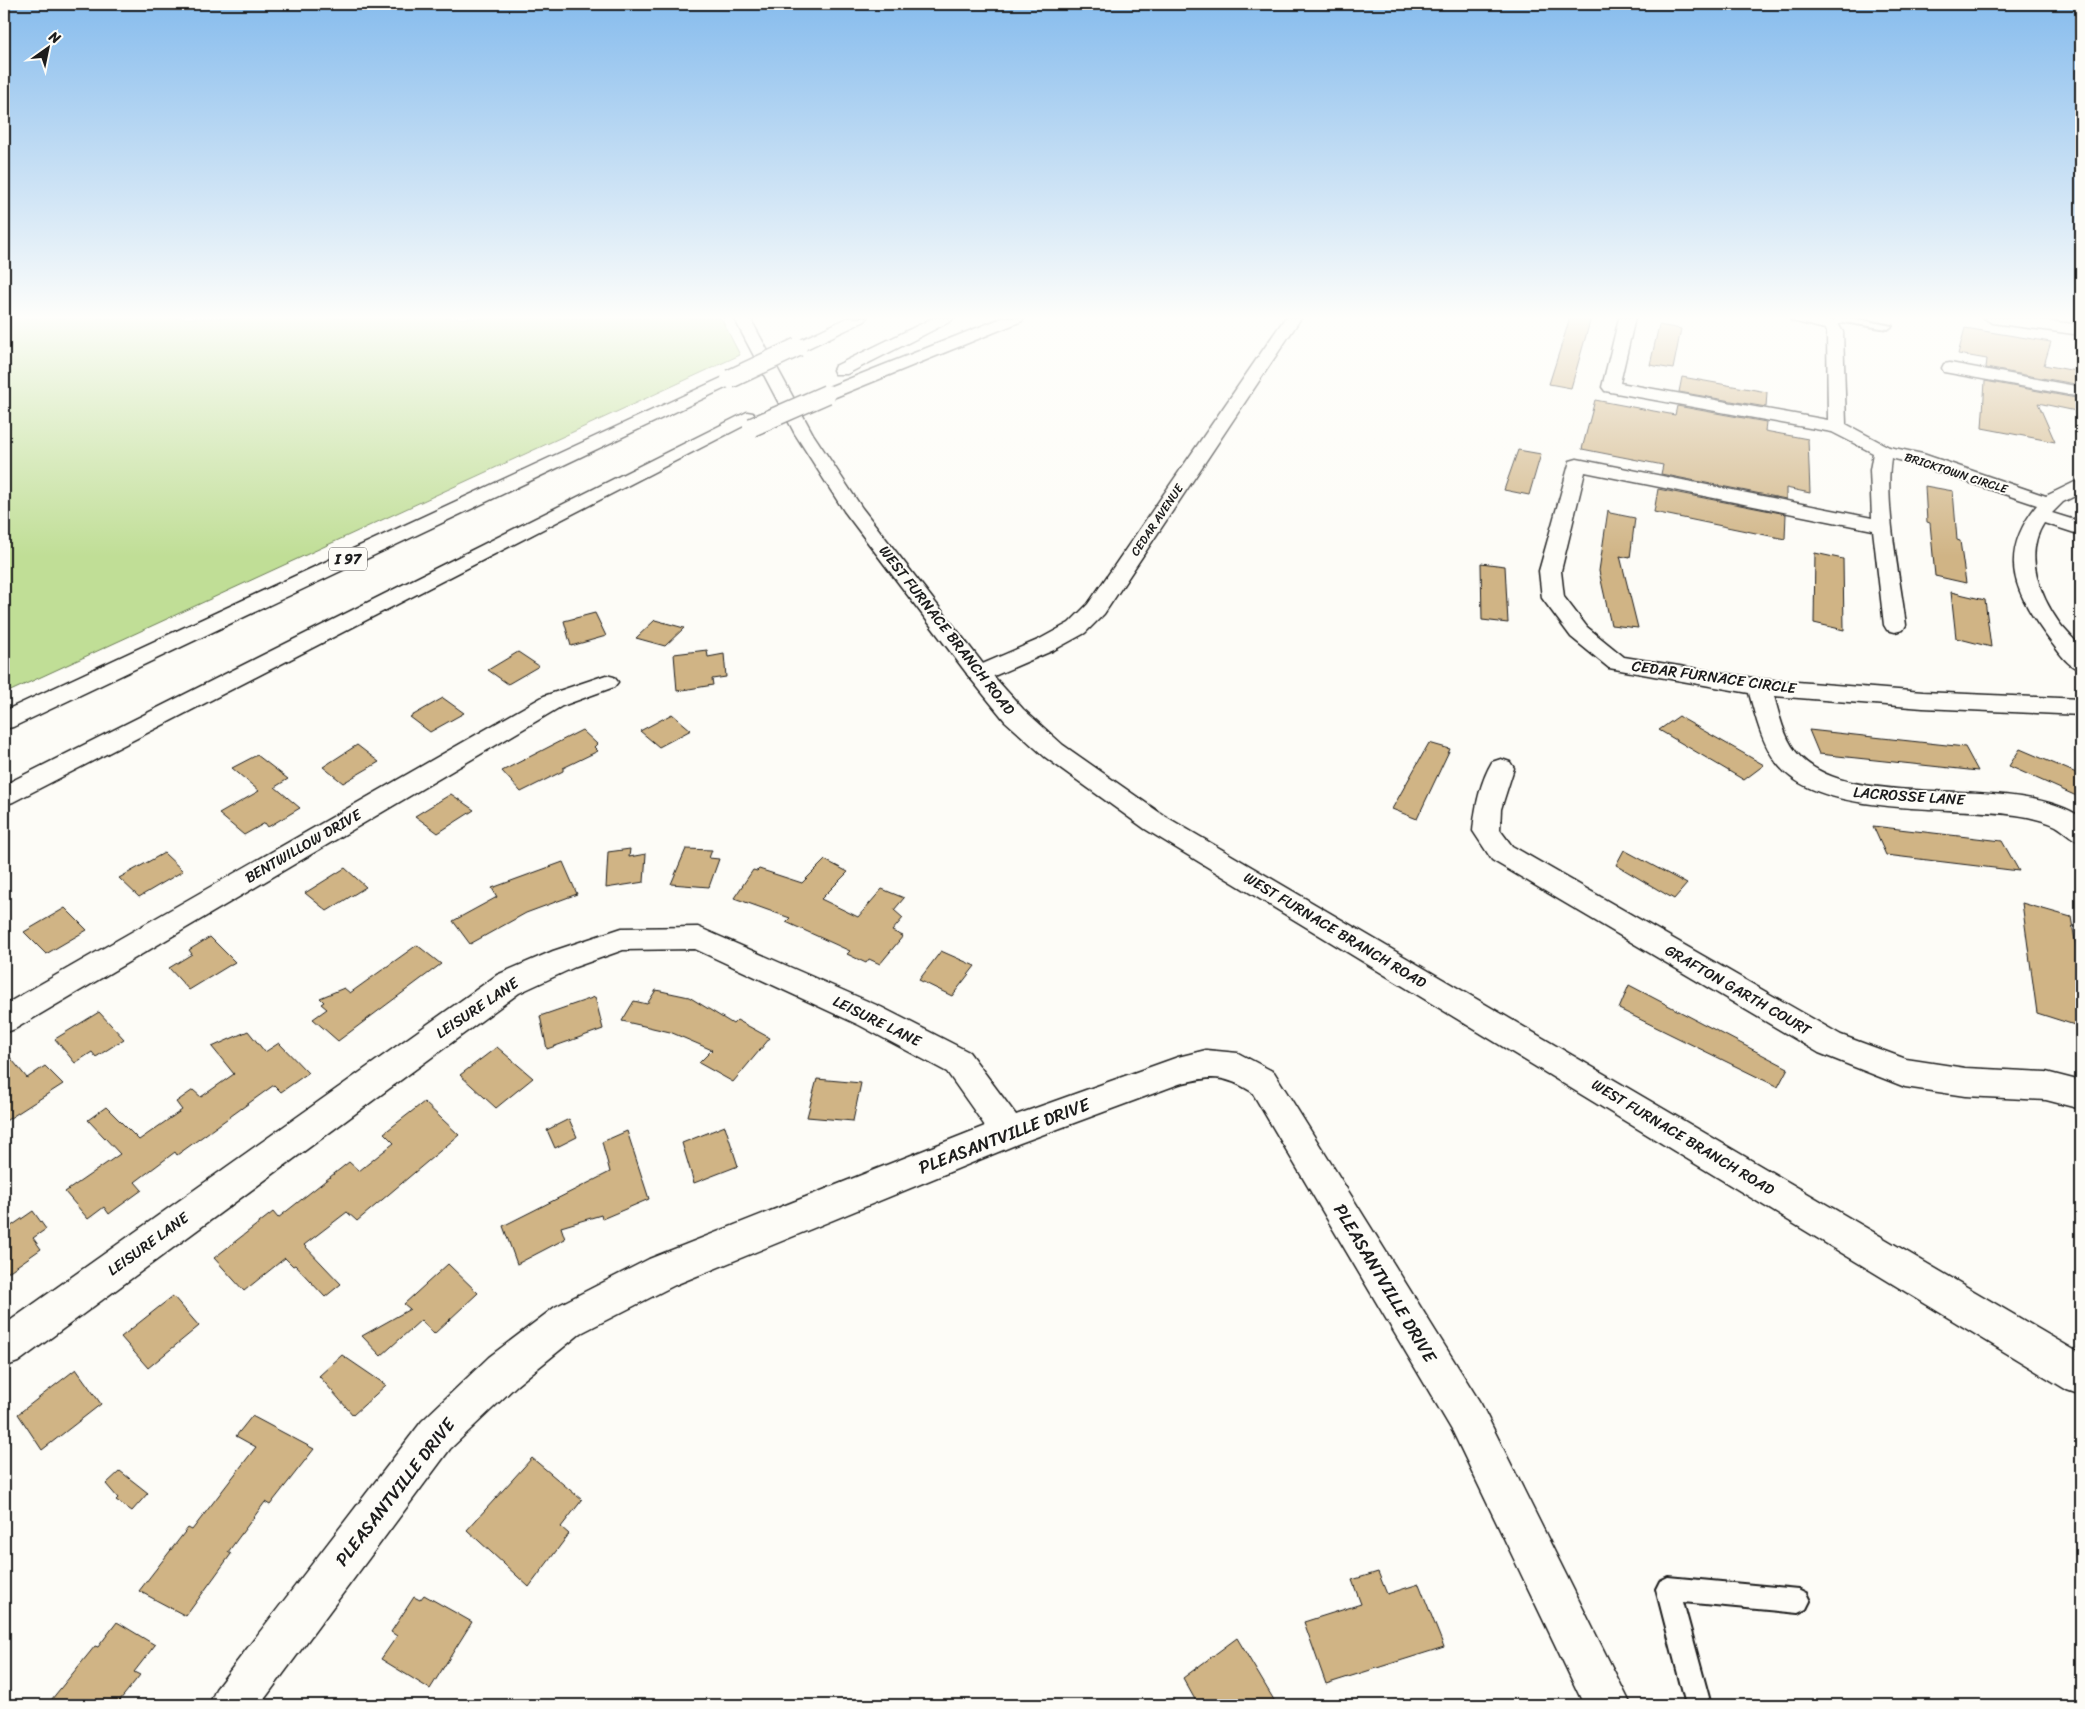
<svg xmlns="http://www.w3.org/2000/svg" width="2085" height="1709" font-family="Sriracha,sans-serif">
	<rect width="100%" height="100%" fill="#fdfcf7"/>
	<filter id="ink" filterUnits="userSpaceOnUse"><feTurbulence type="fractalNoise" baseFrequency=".02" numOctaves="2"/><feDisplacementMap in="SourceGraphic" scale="10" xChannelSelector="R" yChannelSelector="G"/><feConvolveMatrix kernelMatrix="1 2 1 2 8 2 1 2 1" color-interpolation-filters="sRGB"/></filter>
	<g filter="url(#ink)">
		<path fill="#c0de96" stroke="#6e7d59" d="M4 318H721L740 355 4 694Z"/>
		<path fill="#d0b485" stroke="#1c1c1c" d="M1570 318H1591L1571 388 1549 384Z
			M1659 325 1681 329 1673 369 1650 365Z
			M1965 328 2051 342 2044 365 2081 372V385L1986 368 1987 359 1958 354Z
			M1682 377 1767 392 1766 407 1679 392Z
			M1985 381 2081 399V412L2038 403 2055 442 1982 428Z
			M1595 400 1675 415 1677 406 1766 422 1765 431 1808 439 1810 493 1786 488V499L1661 474 1663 465 1582 449Z
			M1518 450 1541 454 1529 495 1504 490Z
			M1925 486 1953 491 1957 540 1960 541 1966 583 1935 576 1930 523 1927 522Z
			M1658 489 1786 514 1785 539 1654 512Z
			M1608 510 1610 513 1635 518 1630 558 1620 556 1638 628 1611 625 1599 571Z
			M1815 553 1843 559 1844 630 1814 623Z
			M1481 563 1505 566 1508 623 1482 620Z
			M1951 592 1985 600 1991 647 1956 638Z
			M595 613 606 636 571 646 564 621Z
			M655 620 684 628 665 646 636 638Z
			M707 650 708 657 724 654 726 677 712 679 713 685 677 691 674 654Z
			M518 652 539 666 508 684 488 670Z
			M443 698 464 713 430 732 410 717Z
			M672 714 691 730 659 747 640 731Z
			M1679 716 1685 720 1764 765 1744 780 1659 730Z
			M582 730 597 744 594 747 598 751 563 768V771L521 792 502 771Z
			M1809 730 1965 747 1978 771 1819 754Z
			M1429 743 1450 749 1417 819 1392 809Z
			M357 745 379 762 343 783 323 767Z
			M2020 749 2081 775V798L2009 766Z
			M257 755 288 779 275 787 300 808 268 827 265 823 244 835 219 814 259 791 232 768Z
			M451 794 474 810 438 833 415 816Z
			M1873 826 2002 841 2019 871 1886 855Z
			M630 849 629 857 646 854 644 882 606 888 608 852Z
			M686 849 712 850 709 858 719 859 709 887 671 884Z
			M1624 850 1687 884 1674 899 1616 865Z
			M164 853 183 871 139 897 119 878Z
			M825 860 848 872 821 899 858 917 882 889 904 898 894 910 903 918 892 931 903 936 880 964 869 959 866 963 847 954 850 951 786 922 790 918 734 898 753 870 757 871 759 869 802 883Z
			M563 862 577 894 526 913 470 944 453 921 497 897 492 888Z
			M345 868 366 887 327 911 305 893Z
			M2022 903 2071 917 2081 976V1027L2037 1013Z
			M65 908 87 930 46 954 24 932Z
			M210 937 235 962 189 990 169 968 192 954 189 950Z
			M417 945 441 964 338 1041 313 1019 327 1009 321 1004 324 1002 320 998 344 988 350 993Z
			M941 951 975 966 952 996 919 980Z
			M1629 985 1788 1068 1778 1087 1619 1009Z
			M656 990 689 997 733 1024 737 1020 770 1038 733 1082 699 1063 712 1050 670 1032 622 1021 634 1001 647 1004Z
			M595 997 603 1029 547 1049 540 1016Z
			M99 1012 124 1039 96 1057 92 1052 75 1063 55 1039Z
			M248 1031 265 1052 279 1043 308 1073 281 1092 274 1085 177 1155 175 1152 135 1182 142 1190 117 1208 109 1214 104 1207 88 1219 65 1192 120 1154 88 1120 106 1107 139 1140 182 1110 176 1102 193 1090 201 1097 234 1074 212 1047Z
			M497 1047 533 1078 496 1108 460 1075Z
			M4 1050 27 1078 45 1066 63 1084 4 1122Z
			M817 1079 861 1083 853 1121 807 1117Z
			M424 1102 459 1135 357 1221 347 1212 304 1245 341 1284 325 1297 295 1265 293 1266 285 1258 244 1291 214 1258 273 1212 278 1218 349 1162 359 1171 394 1143 384 1133Z
			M569 1119 577 1137 555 1148 547 1130Z
			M725 1126 738 1166 694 1183 682 1143Z
			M627 1131 649 1199 602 1219 601 1215 561 1227 565 1239 517 1264 503 1226 610 1172 602 1142Z
			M33 1211 46 1229 33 1238 41 1249 4 1275V1231Z
			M448 1264 478 1293 434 1334 421 1320 381 1356 362 1336 410 1309 404 1304Z
			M173 1296 199 1326 148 1368 121 1337Z
			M342 1355 386 1385 353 1415 319 1376Z
			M76 1369 101 1404 42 1450 18 1414Z
			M252 1416 314 1449 270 1505 265 1502 228 1552 231 1554 186 1616 139 1591 188 1528 192 1530 256 1447 236 1436Z
			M532 1458 582 1500 561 1527 569 1534 529 1587 467 1530Z
			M120 1471 148 1493 132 1511 116 1500 118 1498 106 1484Z
			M1378 1572 1387 1594 1419 1584 1444 1647 1326 1684 1304 1622 1361 1604 1352 1580Z
			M424 1595 472 1622 430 1689 381 1659 397 1636 391 1632 414 1597 420 1600Z
			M117 1622 155 1645 134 1672 140 1675 116 1705H47L95 1646 98 1647Z
			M1237 1638 1277 1705H1198L1183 1678Z"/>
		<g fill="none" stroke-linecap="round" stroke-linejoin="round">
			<defs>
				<path id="lane" d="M1838 318H1852L1892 326 1888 329 1843 322 1834 327H1828V323Z
					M1668 1577 1798 1589 1806 1593 1810 1601 1806 1609 1798 1613 1683 1602 1711 1705H1686L1656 1589 1660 1581Z"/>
				<path id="street" d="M1285 318H1301L1104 614 1085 633 1054 650 987 679 979 681 971 679 967 674 971 669 1038 640 1069 623 1088 604Z
					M1619 318H1635L1620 383 1828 420 1827 332 1825 329 1792 321 1790 318H1820L1837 322 1843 332 1846 424 1889 447 1923 454 2046 496 2081 479V493L2063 502 2052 513 2081 522V535L2044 523C2023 555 2040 596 2060 624 2066 632 2075 639 2080 648 2083 653 2081 664 2081 670 2068 667 2060 653 2051 642 2015 594 1996 557 2037 505L1911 463 1891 458C1884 505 1900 577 1906 625L1903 630 1895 632 1887 630 1884 625 1873 530 1585 472 1561 571 1564 597 1587 627 1624 657 1759 679 1923 692 2081 699V715L1923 708 1774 696C1779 714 1784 737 1796 752 1848 816 2009 770 2081 817V842C2071 839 2065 831 2056 826 2044 820 2029 817 2016 815 1952 805 1823 818 1779 766 1762 745 1756 718 1749 693L1609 668 1571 637 1542 598 1539 571 1570 461 1577 459 1872 518 1870 470 1873 453 1832 432 1605 391 1602 387Z
					M1984 318H2026L2081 325V335L1992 323Z
					M1950 363 2081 387V397L1944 372 1942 368 1944 364Z
					M606 675 614 677 618 682 614 687 562 706 15 1029 4 1033V1005L544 696Z
					M1501 759 1510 762 1514 768 1501 809 1500 830 1512 846 1841 1035 1906 1059 1965 1068 2046 1072 2081 1081V1109L2046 1100 1965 1096 1905 1087 1819 1053 1492 860 1473 831C1475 808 1480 782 1492 762Z
					M698 927 881 1007 969 1052 1016 1115 1178 1057 1206 1050 1238 1053 1274 1072 1481 1404 1631 1705H1584L1453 1432 1252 1092C1223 1074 1211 1076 1179 1084L1020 1143 675 1285 581 1333 517 1385 450 1449 260 1705H209L216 1689 422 1421 489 1357 555 1307 649 1259 985 1126 947 1072 859 1025 695 949 623 950 575 967 519 993 18 1362 4 1367V1325L497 975 553 951 622 928Z"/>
				<path id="secondary" d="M734 318H750L813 434 862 508 987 669 1023 709 1063 745 1163 815 2081 1354V1395L2067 1390 1145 829 1045 757 1005 721 971 679 844 511 795 434Z"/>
				<path id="highway" d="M847 318H867L865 321 804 350H792L790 347 792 344Z
					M933 318H953L951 321 847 374H835L833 370 835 366Z
					M1002 318H1024L1022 321 833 398H821L818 394 821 390Z
					M730 374 736 375 739 379 736 383 13 727 4 729V711Z
					M747 412 753 413 756 417 753 421 13 802 4 805V785Z"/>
			</defs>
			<use href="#lane" stroke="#1c1c1c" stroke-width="4"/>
			<use href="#street" stroke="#1c1c1c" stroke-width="3"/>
			<use href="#secondary" stroke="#1c1c1c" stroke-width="3"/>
			<use href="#highway" stroke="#1c1c1c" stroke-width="3"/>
			<use href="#lane" fill="#fdfcf7" fill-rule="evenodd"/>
			<use href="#street" fill="#fdfcf7" fill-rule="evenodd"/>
			<use href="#secondary" fill="#fdfcf7" fill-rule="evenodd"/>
			<use href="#highway" fill="#fdfcf7" fill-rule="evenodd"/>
			<defs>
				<path id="highway-bridge" d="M730 379 798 347
					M752 427 827 394"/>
			</defs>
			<use href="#highway-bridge" stroke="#1c1c1c" stroke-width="21" stroke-linecap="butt"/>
			<use href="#highway-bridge" stroke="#fdfcf7" stroke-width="18"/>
		</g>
	</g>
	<linearGradient id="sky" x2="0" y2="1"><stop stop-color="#87bced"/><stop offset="0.57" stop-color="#fefefb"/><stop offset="1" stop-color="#fefefb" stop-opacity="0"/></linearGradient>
	<rect width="2085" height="557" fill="url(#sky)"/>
	<g text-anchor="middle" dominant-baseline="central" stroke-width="4" stroke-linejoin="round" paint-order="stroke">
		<g font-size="12" fill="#1c1c1c" stroke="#fdfcf7">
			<text transform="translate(1956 473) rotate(18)">BRICKTOWN CIRCLE</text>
			<text transform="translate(1157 520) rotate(-56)">CEDAR AVENUE</text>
		</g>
		<rect fill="#fdfcf7" stroke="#605f5e" stroke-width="1" x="329" y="547.5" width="38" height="23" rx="4"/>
		<g font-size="14" font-weight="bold" fill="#1c1c1c">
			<text x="348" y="559">I 97</text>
		</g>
		<g font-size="15" fill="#1c1c1c" stroke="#fdfcf7">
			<text transform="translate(947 630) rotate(52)">WEST FURNACE BRANCH ROAD</text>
			<text transform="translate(1714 677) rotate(8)">CEDAR FURNACE CIRCLE</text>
			<text transform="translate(1909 796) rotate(4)">LACROSSE LANE</text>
			<text transform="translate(303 846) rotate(-30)">BENTWILLOW DRIVE</text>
			<text transform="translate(1335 930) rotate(31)">WEST FURNACE BRANCH ROAD</text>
			<text transform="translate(1738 990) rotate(30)">GRAFTON GARTH COURT</text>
			<text transform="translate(477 1008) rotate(-34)">LEISURE LANE</text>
			<text transform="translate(877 1021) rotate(26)">LEISURE LANE</text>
			<text transform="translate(1683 1137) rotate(31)">WEST FURNACE BRANCH ROAD</text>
			<text transform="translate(148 1244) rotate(-36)">LEISURE LANE</text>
		</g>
		<g font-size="18" fill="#1c1c1c" stroke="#fdfcf7">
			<text transform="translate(1004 1136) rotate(-21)">PLEASANTVILLE DRIVE</text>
			<text transform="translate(1385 1283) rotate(59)">PLEASANTVILLE DRIVE</text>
			<text transform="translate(395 1492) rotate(-52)">PLEASANTVILLE DRIVE</text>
		</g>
	</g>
	<rect width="2085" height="1709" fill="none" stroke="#fdfcf7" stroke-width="20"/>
	<rect x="10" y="10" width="2065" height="1689" fill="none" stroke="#1c1c1c" stroke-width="2" filter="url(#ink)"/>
	<g transform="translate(48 48) rotate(33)" stroke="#fdfcf7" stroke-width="4" paint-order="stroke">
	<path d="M0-4L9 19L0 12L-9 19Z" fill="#1c1c1c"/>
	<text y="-8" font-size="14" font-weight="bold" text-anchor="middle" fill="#1c1c1c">N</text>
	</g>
</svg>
